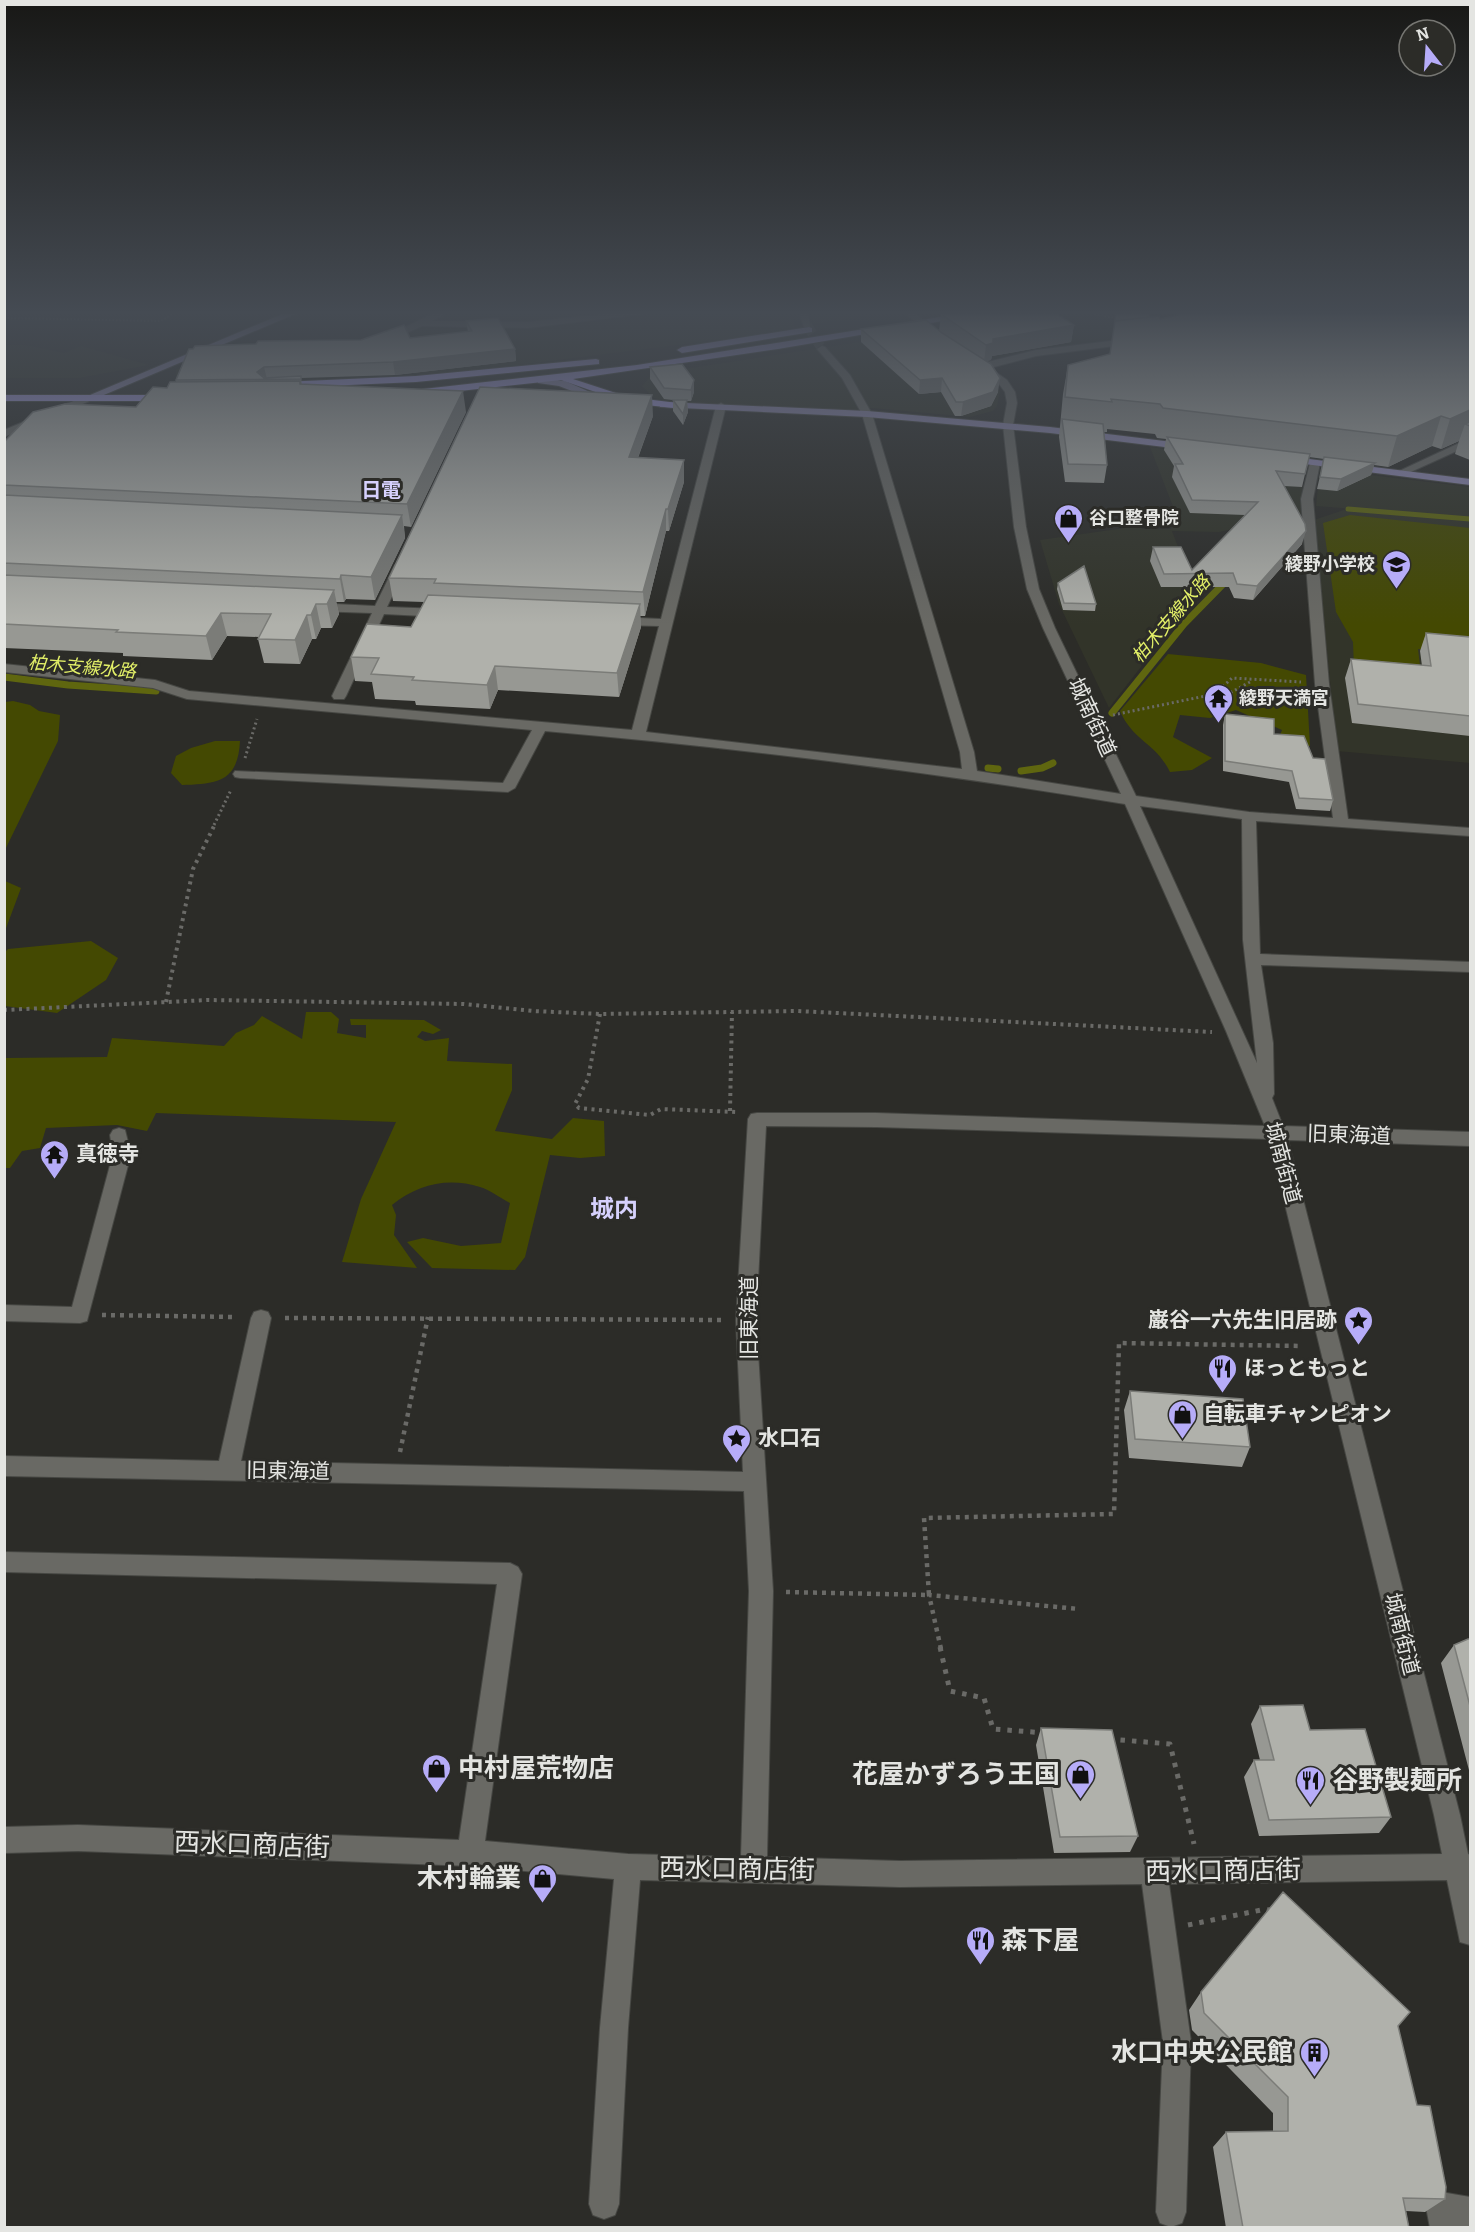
<svg xmlns="http://www.w3.org/2000/svg" width="1475" height="2232" font-family="Bitter,'Noto Sans JP',serif">
	<rect width="100%" height="100%" fill="#2c2c28"/>
	<path fill="#323429" d="M451 312H634L544 321 436 322 435 320Z
		M683 312H790L795 327 741 337 477 370 360 378 176 380V370L197 357 372 347 421 327 531 328Z
		M809 312H890L814 324Z
		M1022 312H1071L1086 319 1162 323 1158 334 987 360Z
		M905 335 1000 391 997 406 993 411 970 417 872 408 850 410 671 402 654 398 642 386 652 374Z
		M5 345H26L64 353 81 346 149 365 79 378H5Z
		M1150 447 1301 468 1304 512 1284 522 1256 524 1219 532 1172 531 1198 599 1186 609 1109 708 1059 604 1040 540 1139 526 1143 529H1171L1177 517Z
		M1320 469 1470 487V518L1316 506Z
		M1344 510 1470 520V763L1337 751 1314 520Z"/>
	<path fill="#444902" d="M1350 515 1470 528V649L1445 651 1418 649 1421 674 1354 668 1353 642 1336 612 1323 523Z
		M1168 654 1261 663 1306 675 1310 746 1276 745 1282 730 1236 710 1210 718 1180 715 1173 737 1212 758 1192 770 1170 772C1156 743 1133 741 1120 711Z
		M13 701 30 705 39 711 60 715 58 741 5 850V702Z
		M215 741H240C238 782 217 784 182 785L171 773 176 756 191 748Z
		M5 881 21 888 5 931Z
		M91 941 118 958 106 980 57 1013 5 1006V952L8 949Z
		M306 1012H331L339 1019 337 1033 366 1038V1025H351L350 1019 424 1020 441 1030 433 1034 422 1031 417 1037 425 1041 449 1038 447 1061 512 1064V1090L495 1131 552 1139 573 1118 604 1121 605 1156 580 1158 550 1155 525 1257 515 1270 432 1268 407 1242 423 1238 461 1246 501 1243 510 1203C500 1198 490 1190 480 1187 448 1177 418 1184 392 1205L396 1215 394 1235 417 1268 342 1262 361 1199 396 1122 156 1113 147 1131 117 1125 46 1128 40 1148 22 1151 10 1168H5V1058L107 1057 112 1038 224 1046 236 1033 254 1025 262 1016 302 1039Z"/>
	<g fill="none" stroke-linecap="round" stroke-linejoin="round">
		<path stroke="#5f660f" stroke-width="5" d="M1348 509 1470 519"/>
		<path stroke="#5f660f" stroke-width="7" d="M4 677 68 685 156 691
			M1112 713 1184 624 1229 578
			M988 768 998 769
			M1021 771 1042 768 1053 763"/>
		<path stroke="#484844" stroke-width="10" stroke-dasharray="10 5" stroke-linecap="butt" d="M807 325 822 349"/>
		<defs>
			<path id="minor" d="M436 312H449L432 321 528 322 623 312H659L528 328 422 326 387 342 379 340Z
				M799 312H808L810 327H804Z
				M904 312H914L942 336 934 338Z
				M1135 338 1140 341 1138 343 1036 356 990 368 1007 380 1015 392 1017 403 1013 425 1026 527 1039 589 1055 628 1136 796 1249 812 1333 818 1315 684 1301 499 1310 463 1315 460 1320 463 1313 499 1329 684 1348 819 1470 828V836L1256 821 1260 954 1470 962V972L1261 965 1273 1043 1274 1094 1272 1098 1283 1126 1470 1132V1146L1288 1140 1460 1815 1468 1854 1470 1855V1945L1460 1942 1447 1880 1169 1884 1191 2042 1186 2212 1182 2223 1171 2227 1160 2223 1156 2212 1163 2042 1142 1884 900 1887 640 1880 628 2028 619 2204 615 2215 604 2219 593 2215 589 2204 600 2028 614 1879 470 1866 78 1851 4 1853V1827L78 1825 459 1840 497 1584 4 1572V1552L510 1563 518 1567 522 1574 485 1841 628 1854 741 1857 749 1591 744 1491 4 1476V1456L219 1461 251 1318 254 1312 261 1310 268 1312 271 1318 241 1461 743 1472 736 1320 748 1119 751 1114 757 1113H876L1265 1126 1226 1031 1125 804C933 772 739 748 545 731L515 788 508 792 240 778 235 777 233 774 235 771 503 783 532 730 187 699 153 688 4 672V664L155 680 189 691 632 730 659 626 618 625 612 621 618 617 661 619 716 406 721 403 726 406 646 732 962 769 960 752 862 414 842 378 817 349 822 346 825 347 850 375 872 414 974 752 977 771 1121 794 1043 628 1027 589 1014 527 1003 425 1007 403 1005 392 999 384 975 365 1036 350ZM1140 806 1242 819 1243 940 1257 1063ZM766 1126 876 1127 1269 1139 1434 1815 1442 1854 900 1861 767 1857 773 1591 756 1320Z
				M88 395 93 398 92 400 4 437V430Z
				M1470 438V445L1404 475H1396L1395 473Z
				M401 561 407 565 387 607 443 609 449 613 443 617 384 614 346 696 344 699H334L332 696 372 613 315 611 309 607 315 603 375 606 395 565Z
				M119 1128 125 1130 131 1154 87 1321 80 1323 4 1321V1305L72 1307 113 1154 110 1135 113 1130Z
				M1441 2192 1470 2197V2227L1430 2228 1426 2207 1430 2196Z"/>
			<path id="major" d="M287 312H300L92 400 83 398Z
				M542 378 565 381 608 400 603 403 559 386 538 383V379Z
				M664 402 867 411 1050 427 1189 444 1194 447 1189 450 1050 433 867 417 660 407V403Z
				M1285 456 1470 479V485L1281 461V457Z"/>
			<path id="highway" d="M971 312H995L778 349 573 379 628 397 678 403V407L674 408 627 403 561 380 423 395 418 392 423 389 637 365Z
				M809 327 812 328V332L682 353 677 350 682 347Z
				M596 359 599 360V364L416 382 282 388 277 385 282 382 416 376Z
				M4 395H168L173 398 168 401H4Z"/>
		</defs>
		<use href="#minor" stroke="#464743" stroke-width="2"/>
		<use href="#major" stroke="#464743" stroke-width="2"/>
		<use href="#highway" stroke="#464743" stroke-width="2"/>
		<path stroke="#6a6a67" stroke-width="2" stroke-dasharray="1.5 2" stroke-linecap="butt" d="M1084 312 1120 319
			M4 318 161 321 176 312"/>
		<path stroke="#6a6a67" stroke-width="3" stroke-dasharray="2 3" stroke-linecap="butt" d="M1216 694H1228L1250 682
			M1113 715 1215 694 1232 678 1301 682
			M245 758 257 719
			M214 825 231 790"/>
		<path stroke="#6a6a67" stroke-width="4" stroke-dasharray="3 4.5" stroke-linecap="butt" d="M166 1002 193 869 215 824
			M4 1010 208 1000 464 1004 533 1011 600 1014 798 1011 1212 1032
			M600 1014 588 1079 575 1104 579 1108 650 1115 661 1109 737 1112
			M730 1111 732 1012"/>
		<path stroke="#6a6a67" stroke-width="4.5" stroke-dasharray="4 5" stroke-linecap="butt" d="M102 1315 236 1317
			M285 1318 722 1320
			M400 1452 428 1317
			M786 1592 929 1595 924 1518 1114 1514 1119 1343 1302 1346
			M941 1649 929 1595 1079 1609"/>
		<path stroke="#6a6a67" stroke-width="5" stroke-dasharray="4.5 7" stroke-linecap="butt" d="M940 1647 950 1691 984 1698 993 1729 1045 1733
			M1109 1739 1170 1744 1194 1844
			M1188 1925 1266 1909 1272 1911"/>
		<use href="#minor" fill="#696964" fill-rule="evenodd"/>
		<use href="#major" fill="#908ab3" fill-rule="evenodd"/>
		<use href="#highway" fill="#aaa0e8" fill-rule="evenodd"/>
	</g>
	<path fill="#979893" d="M1470 312V460L1455 454 1459 441 1441 449 1432 446 1388 467 1374 465 1371 475 1337 491 1317 489 1324 459 1309 457 1302 487 1284 486 1302 544 1253 600 1234 598 1229 587H1161L1150 561 1153 547 1192 570 1245 515 1190 513 1172 477 1174 466 1164 450 1166 439 1157 438 1155 434 1107 429V432H1104L1107 465 1104 483 1065 482 1059 437 1063 394 1068 365 1110 354 1150 317 1160 319Z
		M941 314 1074 325 1071 342 992 356 991 360 986 361 998 392 991 406 961 416H955L941 392 919 394 861 342V329L958 343 939 331Z
		M466 321 515 349 516 361 395 375 301 378 302 384 466 412 411 527 404 526 405 538 375 600 346 599 344 602H336L339 614 332 628H321L316 639H312L300 664 264 663 258 639 259 637 227 636 212 660 123 656V653L4 648V442L136 407 176 382V380L410 338 468 332Z
		M650 367 694 392 691 401H687L688 412 683 425 673 411V400L664 399 650 379Z
		M653 416 638 458 684 482 669 531H666L645 616H640L641 627 619 697 498 690 490 709 416 705 415 701 375 699 372 682 355 681 351 657 411 627 424 602 393 601 389 578Z
		M1058 583 1096 604 1095 611 1063 610 1057 589Z
		M1426 633 1470 637V736L1352 723 1345 678 1351 659 1422 666 1420 651Z
		M1225 714 1274 734 1313 758 1333 800 1330 811 1296 809 1289 782 1223 771V725Z
		M1130 1391 1250 1447 1242 1467 1129 1458 1124 1410Z
		M1470 1639V1774L1441 1663 1454 1645Z
		M1260 1706 1310 1730 1391 1817 1379 1833 1259 1836 1244 1777 1254 1760H1260L1251 1724Z
		M1041 1728 1138 1836 1130 1852 1054 1853 1036 1745Z
		M1201 1992 1398 2026 1417 2105 1445 2199 1425 2212 1406 2211 1409 2228H1226L1213 2147 1226 2132 1273 2131V2113L1192 2030 1189 2010Z"/>
	<path fill="#7b7c78" d="M1074 325 1071 342 992 356 991 360 984 362 986 345 993 339Z
		M515 349 516 361 395 375 393 362Z
		M264 367 267 379 257 372Z
		M942 378 941 392 919 394 920 380Z
		M1000 378 998 392 991 406 961 416 963 402Z
		M694 380V392L691 401V390Z
		M463 391 466 412 411 527 407 504Z
		M652 395 653 416 630 479 629 457Z
		M687 400 688 412 683 425V414Z
		M1470 410V426L1465 424 1459 441 1441 449 1450 419Z
		M1441 416 1432 446 1388 467 1397 436Z
		M684 460V482L669 531 668 509Z
		M1375 463 1371 475 1337 491 1341 479Z
		M666 509V531L645 616 643 592Z
		M402 515 405 538 375 600 371 577Z
		M1306 531 1302 544 1253 600 1257 586Z
		M341 575 346 599 344 602 340 579Z
		M334 590 339 614 332 628 327 604Z
		M316 604 321 628 316 639 311 615Z
		M640 604 641 627 619 697 617 673Z
		M221 613 227 636 212 660 206 636Z
		M307 615 312 639 300 664 295 640Z
		M495 666 498 690 490 709 487 685Z"/>
	<path fill="#b0b1ab" stroke="#7b7c78" stroke-width="1.5" d="M952 312H1054L1074 325 993 339V343L986 345 941 314Z
		M1116 312H1148L1150 317 1115 321 1114 328Z
		M1190 312H1470V410L1450 419 1441 416 1397 436 1163 408 1160 404 1111 399 1112 402 1065 397 1068 365 1110 354 1115 321 1159 316 1160 319Z
		M498 318 515 349 393 362 264 367 257 372 264 378 301 376V379L176 380 189 349H193L195 346 256 344 258 341 361 340 404 325 410 338 472 331 466 321Z
		M926 320 942 333 991 364 1000 378 993 392 963 402H956L942 378 920 380 861 329Z
		M682 364 694 380 691 390 664 388 650 367Z
		M300 381V384L463 391 407 504 4 485V442L33 412 65 404 136 407 153 387 167 388 170 382Z
		M480 387 652 395 629 457 684 460 668 509H666L643 592 434 583 436 579 389 578Z
		M673 400H687L683 414Z
		M1062 419 1103 424 1107 465 1068 464Z
		M1470 422V426L1465 424Z
		M1167 437 1310 454 1305 474 1276 471 1305 524 1306 531 1257 586 1237 584 1233 573 1164 574 1153 547H1181L1192 570 1258 502 1192 500 1175 464H1183Z
		M1324 457 1375 463 1341 479 1320 477Z
		M4 495 402 515 371 577 341 575 340 579 4 563Z
		M1084 566 1096 604 1064 603 1058 583Z
		M4 575 334 590 327 604H316L311 615H307L295 640 258 639 271 614 221 613 206 636 116 632 118 630 4 624Z
		M428 595 640 604 617 673 495 666 487 685 412 680 414 677 371 674 379 658 351 657 367 624 411 627Z
		M1426 633 1470 637V716L1358 704 1351 659 1431 666Z
		M1225 714 1274 719V734L1304 736 1313 758 1325 759 1333 800 1299 798 1292 771 1225 761Z
		M1130 1391 1243 1399 1250 1447 1135 1439Z
		M1468 1639H1470V1706L1454 1645Z
		M1303 1705 1310 1730 1365 1729 1391 1817 1269 1820 1254 1760H1274L1260 1706Z
		M1041 1728 1112 1730 1138 1836 1060 1837Z
		M1283 1892 1410 2012 1398 2026 1417 2105 1430 2106 1446 2187 1445 2199 1403 2198 1409 2228H1243L1226 2132 1288 2131V2097L1204 2013 1201 1992Z"/>
	<linearGradient id="sky" x2="0" y2="1"><stop stop-color="#181816"/><stop offset="0.5" stop-color="#454b53"/><stop offset="1" stop-color="#454b53" stop-opacity="0"/></linearGradient>
	<rect width="1475" height="625" fill="url(#sky)"/>
	<defs>
		<symbol id="shop-pin" viewBox="-11 -11 22 30"><path d="M0 17L-7.5 6A9.5 9.5 0 1 1 7.5 6Z" fill="#b6acf8" stroke="#2c2c28"/><path d="M-5-2.5h2.3a2.7 3.5 0 0 1 5.4 0H5L5.5 6h-11ZM-1.5-2.5h3a1.5 2.3 0 0 0-3 0Z" fill="#111"/></symbol>
		<symbol id="school-pin" viewBox="-11 -11 22 30"><path d="M0 17L-7.5 6A9.5 9.5 0 1 1 7.5 6Z" fill="#b6acf8" stroke="#2c2c28"/><path d="M0-5L7-2L0 1L-7-2ZM-4 1L0 2.5L4 1V4Q0 6-4 4Z" fill="#111"/></symbol>
		<symbol id="temple-pin" viewBox="-11 -11 22 30"><path d="M0 17L-7.5 6A9.5 9.5 0 1 1 7.5 6Z" fill="#b6acf8" stroke="#2c2c28"/><path d="M0-6L5-2H3V0L6.5 2.5H4V6H1.5V3h-3V6H-4V2.5H-6.5L-3 0V-2H-5Z" fill="#111"/></symbol>
		<symbol id="sight-pin" viewBox="-11 -11 22 30"><path d="M0 17L-7.5 6A9.5 9.5 0 1 1 7.5 6Z" fill="#b6acf8" stroke="#2c2c28"/><path d="M0-6L1.8-2.2L6-1.7L2.9 1.2L3.7 5.4L0 3.3L-3.7 5.4L-2.9 1.2L-6-1.7L-1.8-2.2Z" fill="#111"/></symbol>
		<symbol id="restaurant-pin" viewBox="-11 -11 22 30"><path d="M0 17L-7.5 6A9.5 9.5 0 1 1 7.5 6Z" fill="#b6acf8" stroke="#2c2c28"/><path d="M-5-6h1v4h1v-4h1v4h1v-4h1v5L-1.5 .5V6h-2V.5L-5-1ZM5-6V6H3V1.5H1.5Q1.5-4 5-6Z" fill="#111"/></symbol>
		<symbol id="building-pin" viewBox="-11 -11 22 30"><path d="M0 17L-7.5 6A9.5 9.5 0 1 1 7.5 6Z" fill="#b6acf8" stroke="#2c2c28"/><path d="M-4-6H4V6H1V3H-1V6H-4ZM-2.5-4.3h1.7v1.8h-1.7ZM.8-4.3h1.7v1.8H.8ZM-2.5-1h1.7V.8h-1.7ZM.8-1h1.7V.8H.8Z" fill="#111"/></symbol>
	</defs>
	<g fill-rule="evenodd">
		<use href="#shop-pin" x="1052" y="502" width="33" height="45"/>
		<use href="#school-pin" x="1380" y="548" width="33" height="45"/>
		<use href="#temple-pin" x="1202" y="682" width="33" height="45"/>
		<use href="#temple-pin" x="38" y="1138" width="33" height="45"/>
		<use href="#sight-pin" x="1342" y="1304" width="33" height="45"/>
		<use href="#restaurant-pin" x="1206" y="1352" width="33" height="45"/>
		<use href="#shop-pin" x="1166" y="1398" width="33" height="45"/>
		<use href="#sight-pin" x="720" y="1422" width="33" height="45"/>
		<use href="#shop-pin" x="420" y="1752" width="33" height="45"/>
		<use href="#shop-pin" x="1064" y="1758" width="33" height="45"/>
		<use href="#restaurant-pin" x="1294" y="1764" width="33" height="45"/>
		<use href="#shop-pin" x="526" y="1862" width="33" height="45"/>
		<use href="#restaurant-pin" x="964" y="1924" width="33" height="45"/>
		<use href="#building-pin" x="1298" y="2036" width="33" height="45"/>
	</g>
	<g text-anchor="middle" dominant-baseline="central" stroke-width="6" stroke-linejoin="round" paint-order="stroke">
		<g font-size="18" font-weight="bold" fill="#e4e5e2" stroke="#2c2c28" text-anchor="start">
			<text x="1089" y="518">谷口整骨院</text>
			<text x="1375" y="564" text-anchor="end">綾野小学校</text>
			<text x="1239" y="698">綾野天満宮</text>
		</g>
		<g font-size="18" font-style="italic" fill="#e3f068" stroke="#2c2c28">
			<text transform="translate(1171 619) rotate(-49)">柏木支線水路</text>
			<text transform="translate(82 667) rotate(5)">柏木支線水路</text>
		</g>
		<g font-size="20" font-weight="bold" fill="#d6d1fd" stroke="#2c2c28">
			<text x="381" y="490">日電</text>
		</g>
		<g font-size="21" fill="#e4e5e2" stroke="#2c2c28">
			<text transform="translate(1092 717) rotate(65)">城南街道</text>
			<text transform="translate(1349 1135) rotate(2)">旧東海道</text>
			<text transform="translate(1283 1163) rotate(75)">城南街道</text>
			<text transform="translate(749 1318) rotate(-90)">旧東海道</text>
			<text transform="translate(288 1471) rotate(1)">旧東海道</text>
			<text transform="translate(1402 1634) rotate(76)">城南街道</text>
		</g>
		<g font-size="21" font-weight="bold" fill="#e4e5e2" stroke="#2c2c28" text-anchor="start">
			<text x="76" y="1154">真徳寺</text>
			<text x="1337" y="1320" text-anchor="end">巌谷一六先生旧居跡</text>
			<text x="1244" y="1368">ほっともっと</text>
			<text x="1203" y="1414">自転車チャンピオン</text>
			<text x="758" y="1438">水口石</text>
		</g>
		<g font-size="24" font-weight="bold" fill="#d6d1fd" stroke="#2c2c28">
			<text x="614" y="1209">城内</text>
		</g>
		<g font-size="26" font-weight="bold" fill="#e4e5e2" stroke="#2c2c28" text-anchor="start">
			<text x="458" y="1768">中村屋荒物店</text>
			<text x="1060" y="1774" text-anchor="end">花屋かずろう王国</text>
			<text x="1332" y="1780">谷野製麺所</text>
			<text x="521" y="1878" text-anchor="end">木村輪業</text>
			<text x="1001" y="1940">森下屋</text>
			<text x="1293" y="2052" text-anchor="end">水口中央公民館</text>
		</g>
		<g font-size="26" fill="#e4e5e2" stroke="#2c2c28">
			<text transform="translate(252 1845) rotate(2)">西水口商店街</text>
			<text transform="translate(737 1869) rotate(1)">西水口商店街</text>
			<text transform="translate(1223 1871) rotate(-1)">西水口商店街</text>
		</g>
	</g>
	<rect width="1475" height="2232" fill="none" stroke="#e4e5e2" stroke-width="12"/>
	<g transform="translate(1427 48) rotate(343)"><circle r="28" fill="#2c2c28" stroke="#767672" stroke-width="1.5"/>
	<path d="M0-4.5L10 22L0 15L-10 22Z" fill="#b6acf8"/>
	<text y="-9" font-size="16" font-weight="bold" text-anchor="middle" fill="#e4e5e2">N</text>
	</g>
</svg>
